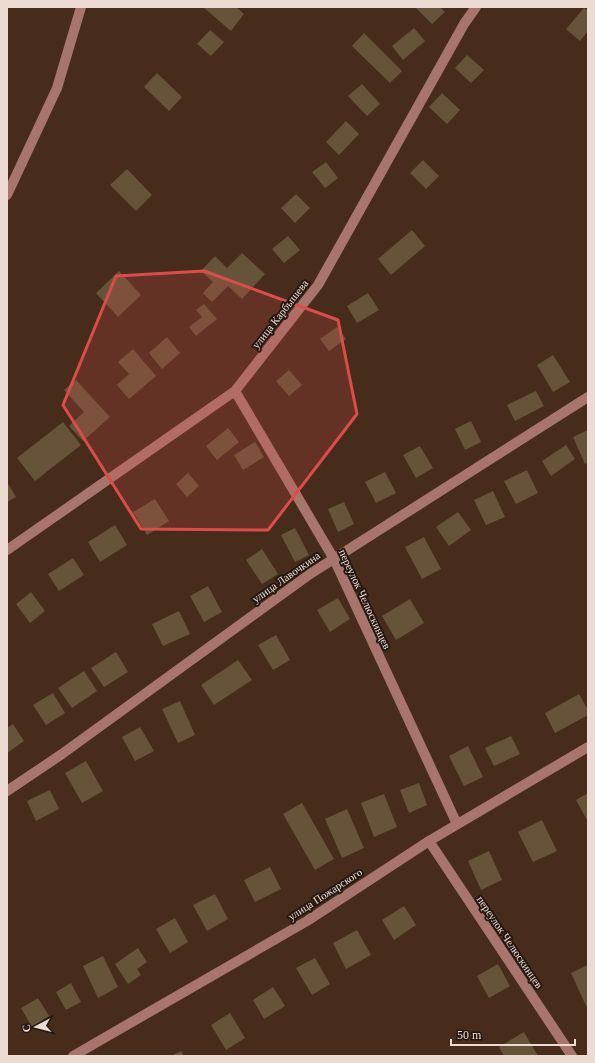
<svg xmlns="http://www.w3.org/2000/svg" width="595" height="1063" font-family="Georgia,serif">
	<rect width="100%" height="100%" fill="#472c1c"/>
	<path fill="#675339" d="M203 7H236L244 14 231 31Z
		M415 7H440L445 12 432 24Z
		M584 8 588 11V31L580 41 566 29Z
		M414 28 425 41 403 60 392 46Z
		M210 30 224 42 211 56 197 44Z
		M364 33 402 71 390 83 352 46Z
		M467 55 484 70 471 83 455 68Z
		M157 73 182 97 169 111 144 87Z
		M362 84 380 104 367 116 348 96Z
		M442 93 460 110 447 124 429 107Z
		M346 121 359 134 339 155 326 142Z
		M423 160 439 176 426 189 410 173Z
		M326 162 338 178 325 188 312 172Z
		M127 169 152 195 136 211 110 185Z
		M296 194 310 208 295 223 281 208Z
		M412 230 425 246 391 275 378 259Z
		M288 236 300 250 284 263 272 249Z
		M242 253 265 274 242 299 228 286 212 302 203 293 213 282 201 271 215 256 227 268Z
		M119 271 141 295 118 317 96 293Z
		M368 293 379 310 357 323 347 306Z
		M204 304 217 319 196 336 189 327 202 317 196 310Z
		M337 327 346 339 329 351 320 339Z
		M167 337 180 353 162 369 149 353Z
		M133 349 156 376 129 399 117 385 129 374 118 362Z
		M553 355 570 382 553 392 537 365Z
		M289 370 302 385 289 396 276 381Z
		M76 380 110 417 83 441 69 426 84 412 64 390Z
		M536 391 544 406 515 421 507 405Z
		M471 421 481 442 465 450 455 429Z
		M63 422 81 445 35 481 17 458Z
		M228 428 239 442 217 460 206 446Z
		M588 430V463L585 464 573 437Z
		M255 442 264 457 243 470 234 455Z
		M566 445 575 459 551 476 542 461Z
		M420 446 433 468 416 478 403 455Z
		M527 470 538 493 516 504 504 481Z
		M385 472 396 493 376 503 365 482Z
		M188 473 199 486 187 497 176 484Z
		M7 482 16 497 7 502Z
		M493 491 505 517 486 525 474 500Z
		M155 499 169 521 147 535 133 512Z
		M344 502 354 524 338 532 328 509Z
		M458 512 471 530 449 546 436 527Z
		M115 525 127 545 100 562 88 542Z
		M295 528 309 555 295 562 281 535Z
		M424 537 441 569 422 579 405 547Z
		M262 549 278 574 262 584 246 560Z
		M73 558 84 575 59 591 48 574Z
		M208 586 222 612 204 622 190 596Z
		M31 592 45 611 30 623 16 604Z
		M338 598 350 619 330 632 317 610Z
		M410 599 424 623 396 640 382 616Z
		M179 611 190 634 163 646 152 624Z
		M276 635 290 660 273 670 258 645Z
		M116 652 128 672 104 687 91 668Z
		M238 660 252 680 214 705 201 685Z
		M84 671 97 691 72 708 58 688Z
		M53 693 65 713 46 725 33 705Z
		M579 694 588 710V715L555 733 545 713Z
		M180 701 195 735 178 743 162 709Z
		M13 724 24 741 7 753V728Z
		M140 727 154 751 135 761 122 737Z
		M511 736 520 754 494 766 485 748Z
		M468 746 483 777 464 786 449 756Z
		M86 761 103 791 82 803 65 773Z
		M419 783 427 805 409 813 400 790Z
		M50 790 59 809 36 821 27 801Z
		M588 793V822L576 800Z
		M384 794 397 827 374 837 361 803Z
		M302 803 334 859 315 870 283 814Z
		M347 809 364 848 342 858 325 819Z
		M542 820 557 851 533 862 518 832Z
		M489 851 502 880 481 890 468 861Z
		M270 867 281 889 255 902 244 880Z
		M215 894 228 919 207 931 193 905Z
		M404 906 416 925 394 940 382 920Z
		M175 918 188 942 170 953 156 929Z
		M357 930 371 955 346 969 333 943Z
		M138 948 147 962 137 969 141 975 128 984 115 964Z
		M103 956 118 987 98 998 83 966Z
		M315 958 330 984 312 995 296 968Z
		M498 964 510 986 489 998 477 976Z
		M588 965V1010L571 973Z
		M71 983 81 1002 66 1010 56 992Z
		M273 987 285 1006 264 1019 253 1000Z
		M38 998 49 1016 32 1027 21 1008Z
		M230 1013 245 1038 226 1050 211 1025Z
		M524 1032 538 1056H504L499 1047Z
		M181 1051 184 1056H171Z"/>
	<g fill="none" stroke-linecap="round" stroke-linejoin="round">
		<path stroke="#a7756c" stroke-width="10" d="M7 195 57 88 81 7
			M235 391 334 559 457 824
			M7 550 235 391 318 285 464 24 476 7
			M7 791 62 754 310 574 588 397
			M429 841 572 1056
			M73 1056 307 921 429 841 588 747"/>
	</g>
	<path fill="#db4c4a" fill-opacity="0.2" stroke="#db4c4a" stroke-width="3" stroke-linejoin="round" d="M204 271 338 320 357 414 268 530 141 529 63 405 116 276Z"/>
	<g text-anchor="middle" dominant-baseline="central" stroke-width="4" stroke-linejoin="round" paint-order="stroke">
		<g font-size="11" fill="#eddbd1" stroke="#241811">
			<text transform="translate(280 314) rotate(-52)">улица Карбышева</text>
			<text transform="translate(286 577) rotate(-35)">улица Лавочкина</text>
			<text transform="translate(365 599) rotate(65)">переулок Челюскинцев</text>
			<text transform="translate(325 894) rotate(-33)">улица Пожарского</text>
			<text transform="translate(510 942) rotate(56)">переулок Челюскинцев</text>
		</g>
	</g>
	<rect width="595" height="1063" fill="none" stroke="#eddbd1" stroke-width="16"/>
	<g transform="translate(36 1027) rotate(263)" stroke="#241811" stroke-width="3" paint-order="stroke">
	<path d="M0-3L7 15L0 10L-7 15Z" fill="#eddbd1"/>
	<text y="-6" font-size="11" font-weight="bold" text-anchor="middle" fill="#eddbd1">С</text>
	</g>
	<path d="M451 1039v6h124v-6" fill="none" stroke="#eddbd1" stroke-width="2"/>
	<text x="457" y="1039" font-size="12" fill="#eddbd1" stroke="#241811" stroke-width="3" paint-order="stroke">50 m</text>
</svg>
